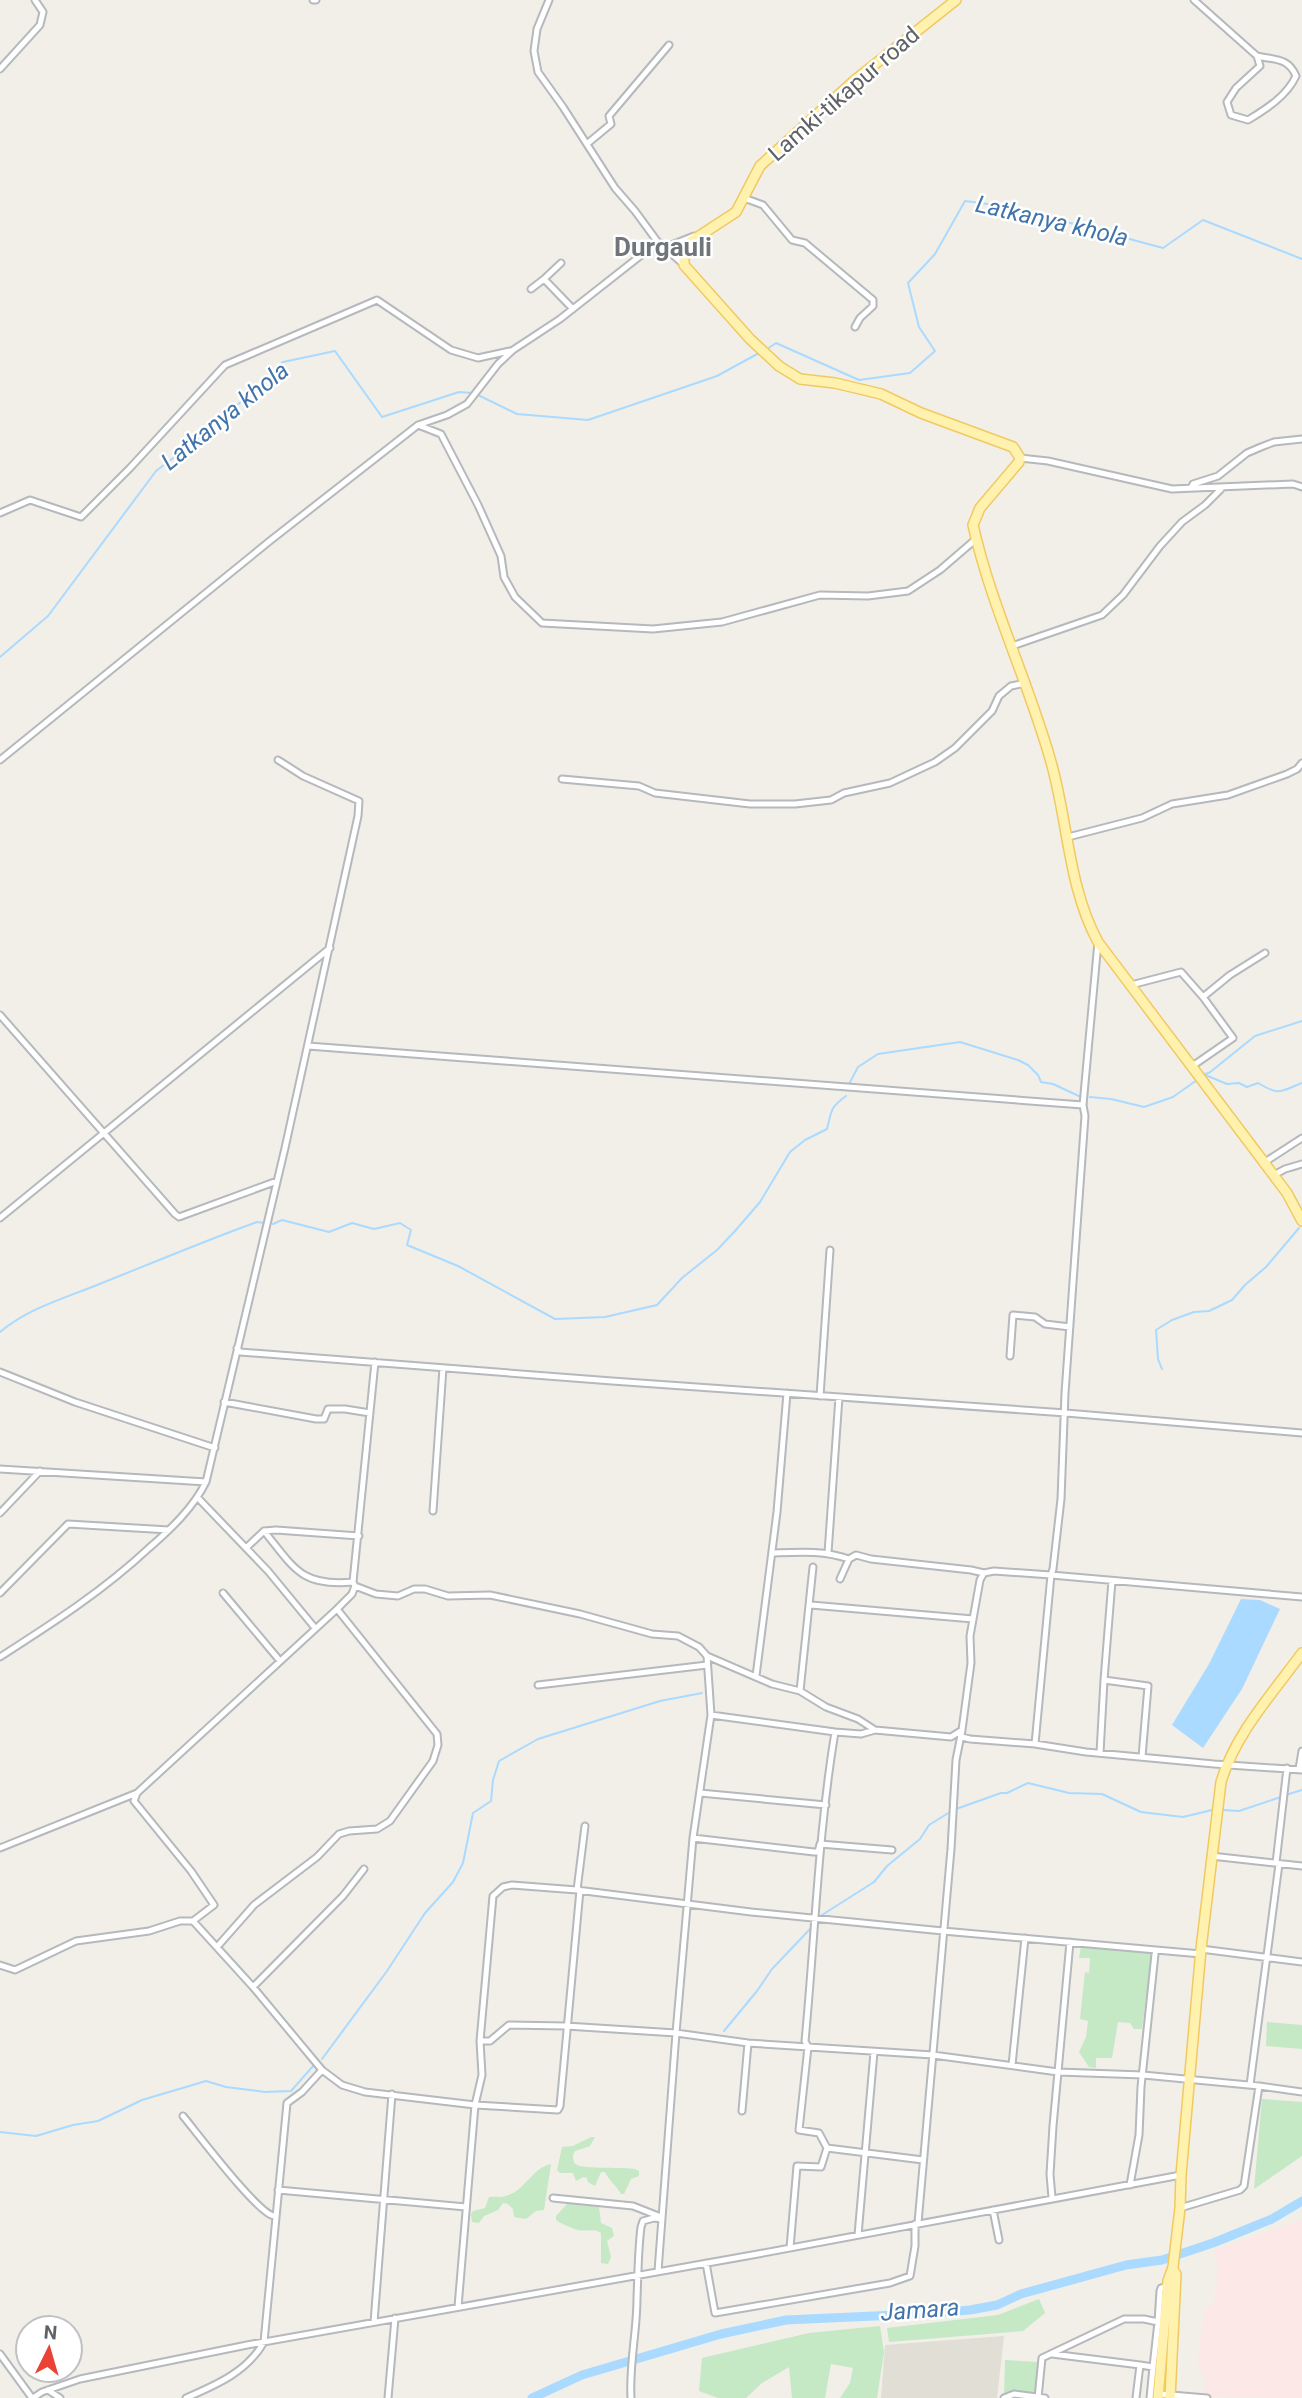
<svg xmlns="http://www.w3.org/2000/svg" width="1302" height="2398" font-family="Roboto,sans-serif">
	<rect width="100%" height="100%" fill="#f1efe8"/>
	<path fill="#e1ded6" d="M1004 2336 997 2398H881L885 2345Z"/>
	<path fill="#fce8e6" d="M1302 2220V2398L1206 2397 1205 2378 1200 2370 1198 2358 1205 2307H1211L1214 2301 1218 2272 1214 2250Z"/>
	<path fill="#c5e8c5" d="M1081 1947 1152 1952 1142 2029H1134L1130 2023 1118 2022 1112 2058H1096V2068L1089 2067 1079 2052 1086 2037 1088 2021 1080 2019 1085 1972 1089 1973 1090 1958H1079Z
		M1267 2022 1302 2025V2049L1266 2046Z
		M1262 2099 1302 2102V2156L1254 2189Z
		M591 2137H595L590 2146 575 2151 573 2155C573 2159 573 2163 577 2165 584 2169 625 2167 635 2169L639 2171V2176L631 2179 624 2194H621C616 2185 610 2182 605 2172H601L595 2186 588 2182 587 2178 583 2177 576 2181 573 2173H560L557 2170 562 2147 573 2146Z
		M551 2164 544 2210 536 2211 526 2219 514 2217 513 2209 508 2204 503 2203 498 2210 484 2216 479 2223 472 2222 471 2214 473 2211 485 2208 489 2197C495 2196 501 2198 506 2196 525 2191 532 2168 551 2164Z
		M576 2203 599 2207 601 2223 612 2228 614 2236 607 2241 611 2257 608 2264 601 2263V2233C593 2228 587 2232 578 2230 571 2228 562 2224 556 2220V2216L567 2204Z
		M1039 2299 1045 2313 1023 2331 889 2342 887 2328 998 2315Z
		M880 2326 884 2352 877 2398H840L850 2383 853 2368 831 2364 825 2398H792L789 2367 762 2383 746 2398H718L699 2391 702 2358 809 2333Z
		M1005 2360 1038 2362 1036 2395 1030 2398H1004Z"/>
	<path fill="#aadaff" d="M1241 1599 1260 1600 1280 1609 1242 1689 1203 1748 1172 1725 1209 1664Z"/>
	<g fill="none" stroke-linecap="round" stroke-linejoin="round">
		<path stroke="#aadaff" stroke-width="2" d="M767 349 776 343 859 380 910 373 935 351 919 327 908 283 935 254 965 201 1011 207 1163 248 1203 220 1302 259
			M478 395 517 414 588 420 717 376 759 353
			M0 657 48 616 156 471 213 428 283 362 335 351 382 417 459 392 472 393
			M1203 1074 1227 1084 1239 1083 1247 1087 1258 1083C1280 1096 1279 1092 1302 1083
			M1204 1074 1209 1073 1255 1036 1302 1021
			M848 1086 858 1067 878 1054 960 1042 1018 1060 1028 1065 1038 1075 1041 1082 1053 1084 1081 1097
			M1090 1097 1111 1099 1144 1107 1173 1097 1197 1080
			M273 1224 282 1220 329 1232 352 1223 374 1229 400 1223 411 1230 407 1245 458 1266 555 1319 605 1317 657 1305 682 1278 717 1250 735 1231 760 1202 790 1152 805 1140 827 1129C832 1109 830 1108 846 1096
			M0 1332C30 1307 66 1298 102 1283 147 1265 193 1246 238 1229L257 1222 264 1223
			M1162 1369 1158 1359 1156 1330 1172 1320 1194 1312 1209 1311 1232 1300 1245 1285 1266 1267 1299 1228
			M1286 1795 1302 1790
			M956 1809 1001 1793H1007L1028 1783 1069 1793 1102 1794 1141 1812 1183 1817 1212 1810
			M1223 1810 1239 1811 1281 1797
			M822 1915 874 1882 887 1866 920 1839 929 1825 950 1812
			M724 2031 757 1991 772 1969 812 1927
			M322 2059 387 1971 425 1913 453 1882 463 1863 473 1813 491 1801 493 1780 499 1761 538 1739 660 1701 702 1693
			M0 2132 36 2136 73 2125 98 2121 142 2100 206 2081 226 2087 265 2092 291 2091 314 2065"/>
		<path stroke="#aadaff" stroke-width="9" d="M532 2398 582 2375 721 2334 786 2320 918 2314 970 2310 997 2305 1021 2294 1126 2265 1162 2260 1213 2243 1272 2219 1302 2201"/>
		<defs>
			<path id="street" d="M313 0H316
				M549 0 537 29 534 51 538 72 563 107 615 188 635 211 657 241 663 246H669L694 236
				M1194 0 1257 56C1274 60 1288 57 1296 76 1287 96 1266 109 1248 120L1231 115 1227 102 1236 88 1260 66 1257 56
				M0 69 40 25 43 12 35 0
				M588 143 611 124 609 116 669 45
				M744 198 763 205 792 240 805 243 873 300V306L860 318 855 327
				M561 263 544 279 573 309
				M531 289 544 279
				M418 425 441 434 478 505 501 556 504 577 515 597 542 623 653 629 722 622 820 595 868 596 908 591 940 570 976 539
				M1020 458 1048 461 1172 489 1293 484 1302 487
				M1191 488 1193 484 1218 476 1247 453 1261 447 1274 442 1302 439
				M0 513 30 500 81 517 130 468 225 365 377 300 451 350 478 358 510 351
				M1012 646 1102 615 1123 595 1160 546 1182 522 1205 505 1221 489
				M0 760 271 540 418 425 447 415 467 404 498 364 513 350 560 319 649 249 663 246 683 264
				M562 779 639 786 655 793 750 804H795L831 800 844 793 890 783 935 762 955 748 992 711 999 696 1011 686 1026 683
				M1068 837 1142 818 1172 804 1228 795 1287 774 1297 769 1302 763
				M1131 985 1181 972 1203 997 1233 1038 1191 1067
				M1203 997 1230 975 1265 953
				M0 1015 175 1214 179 1217 277 1181
				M308 1046 1083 1105
				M1265 1162 1302 1138
				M1274 1175 1285 1169 1302 1164
				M0 1218 330 948
				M237 1348 240 1352 612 1381 1066 1413 1302 1433
				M1010 1356 1013 1315 1035 1317 1045 1324 1070 1327
				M0 1372 75 1402 215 1448
				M820 1396 830 1250
				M224 1402 316 1419H324L328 1409H345L370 1413
				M0 1469 206 1482
				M198 1498 268 1571 315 1628
				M433 1511 443 1368
				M0 1513 40 1471
				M264 1531C294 1568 301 1587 353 1582
				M246 1548 264 1531 276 1530 359 1536
				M772 1553C799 1552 823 1550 849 1559
				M828 1553 839 1397
				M840 1579 849 1559 856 1555 871 1559 971 1570 984 1573
				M1112 1581 1104 1680 1148 1686 1142 1757
				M355 1586 353 1582 375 1362
				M0 1593 68 1524 169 1530
				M223 1593 280 1661
				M811 1605 973 1619
				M707 1656 772 1684 800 1691 826 1707 858 1719 875 1730
				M0 1657C53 1623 103 1591 149 1548 171 1529 193 1508 206 1482L285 1148 358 816 359 801 303 776 278 760
				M756 1676 777 1512 787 1393
				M538 1685 707 1665
				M800 1691 813 1567
				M962 1737 970 1739 1035 1744 1086 1752 1214 1764 1302 1770
				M1035 1744 1051 1575 1302 1597
				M1100 1753 1104 1680
				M1299 1769 1302 1751
				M700 1793 826 1805
				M693 1838 814 1852H818L820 1844 892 1850
				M0 1848 137 1793 337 1609 352 1594 355 1586 376 1594 398 1596 414 1589H425L448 1596 490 1595 580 1614 652 1634 678 1636 699 1647 707 1656 711 1715 835 1732
				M1211 1856 1302 1866
				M1276 1863 1287 1768
				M577 1890 585 1826
				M580 1890 560 2106 558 2110 475 2105 482 2075 480 2041H490L509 2025 566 2026 676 2033 748 2043 933 2055 1058 2072 1143 2075 1259 2086 1244 2186 1240 2190 1180 2208
				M193 1921 253 1987 322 2070 342 2085 365 2092 475 2105 458 2307
				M217 1947 254 1905 317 1857 339 1834 349 1831 377 1829 390 1821 433 1761 438 1745 437 1734 337 1609
				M1201 1949 1302 1962
				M0 1965 15 1970 76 1941 149 1931 180 1921H193L214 1905 191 1871 134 1801 137 1793
				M253 1987 343 1896 364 1869
				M480 2041 493 1896 503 1887 512 1885 577 1890 751 1912 943 1931 1201 1954
				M1012 2065 1025 1938
				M1250 2085 1279 1864
				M1259 2086 1302 2092
				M742 2111 748 2043
				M183 2116C198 2134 257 2213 274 2216
				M827 2148 819 2133 799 2130 808 2047 805 2041C815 1938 818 1834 835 1732L861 1734 875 1730 951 1737 962 1730 971 1663 970 1636 980 1580 984 1573 994 1571 1051 1575 1053 1569 1061 1499 1065 1393 1085 1116 1083 1105 1098 942
				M1130 2185 1139 2135 1141 2087 1155 1954
				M278 2190 466 2207
				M553 2198 633 2206 661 2217
				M1052 2198 1050 2174 1053 2126 1070 1942
				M993 2210 999 2240
				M918 2223 951 1849 956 1760 962 1730
				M858 2235 874 2052
				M790 2248 797 2166 821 2167 827 2148 923 2160
				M706 2263 715 2313 890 2283 910 2276 915 2246V2224
				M658 2271 676 2033 693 1838 711 1715
				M374 2322 392 2094
				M0 2354 32 2398
				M1052 2354 1140 2365 1136 2398
				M1140 2365 1153 2367 1150 2398
				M1153 2367 1158 2322
				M48 2390 60 2398
				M1159 2394 1207 2398
				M33 2398 42 2392 80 2379 247 2345 758 2254 1181 2175
				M186 2398C216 2385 247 2372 264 2342L287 2103 302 2092 322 2070
				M388 2398 395 2318
				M631 2398C629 2364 637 2332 637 2298 638 2274 638 2251 641 2227L643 2221 654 2218 661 2219
				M1004 2398 1014 2394 1045 2398
				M1038 2398 1042 2358 1124 2319H1144L1158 2322 1160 2291 1161 2288 1167 2287"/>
			<path id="primary" d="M956 0 855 80 760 166 736 212 690 242 684 254V265L750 339 779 366 800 379 835 383 881 394 921 413 1013 447 1020 458 1019 462 980 508 973 525C991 606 1029 683 1051 762 1068 821 1068 887 1098 942L1287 1193 1302 1221
				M1158 2398 1168 2281 1173 2267 1180 2208 1181 2175 1201 1949 1221 1782C1235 1734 1273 1693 1302 1653
				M1170 2398 1176 2274 1173 2270"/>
		</defs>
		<use href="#street" stroke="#b5b8bc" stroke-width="9"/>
		<use href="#primary" stroke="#f2c960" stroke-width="12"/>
		<use href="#street" stroke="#fff" stroke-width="5"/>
		<use href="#primary" stroke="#fff2af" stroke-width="9"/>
	</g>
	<g text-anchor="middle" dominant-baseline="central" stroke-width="5" stroke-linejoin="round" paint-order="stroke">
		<g font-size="23" fill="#5f6368" stroke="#fff">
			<text transform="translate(844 94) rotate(-41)">Lamki-tikapur road</text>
		</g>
		<g font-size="24" font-style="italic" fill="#4174aa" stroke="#fff">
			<text transform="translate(1052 221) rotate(13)">Latkanya khola</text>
			<text transform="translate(225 416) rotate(-39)">Latkanya khola</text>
			<text transform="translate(920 2310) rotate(-4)">Jamara</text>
		</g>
		<g font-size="26" font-weight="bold" fill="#70757a" stroke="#fff">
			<text x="663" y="247">Durgauli</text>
		</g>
	</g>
	<g transform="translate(49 2349) rotate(5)"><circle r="33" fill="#ffffff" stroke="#bfc1c3" stroke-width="2"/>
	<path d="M0-5L12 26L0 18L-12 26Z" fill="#ea4335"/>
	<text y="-10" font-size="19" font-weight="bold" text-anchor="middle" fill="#5f6368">N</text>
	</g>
</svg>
